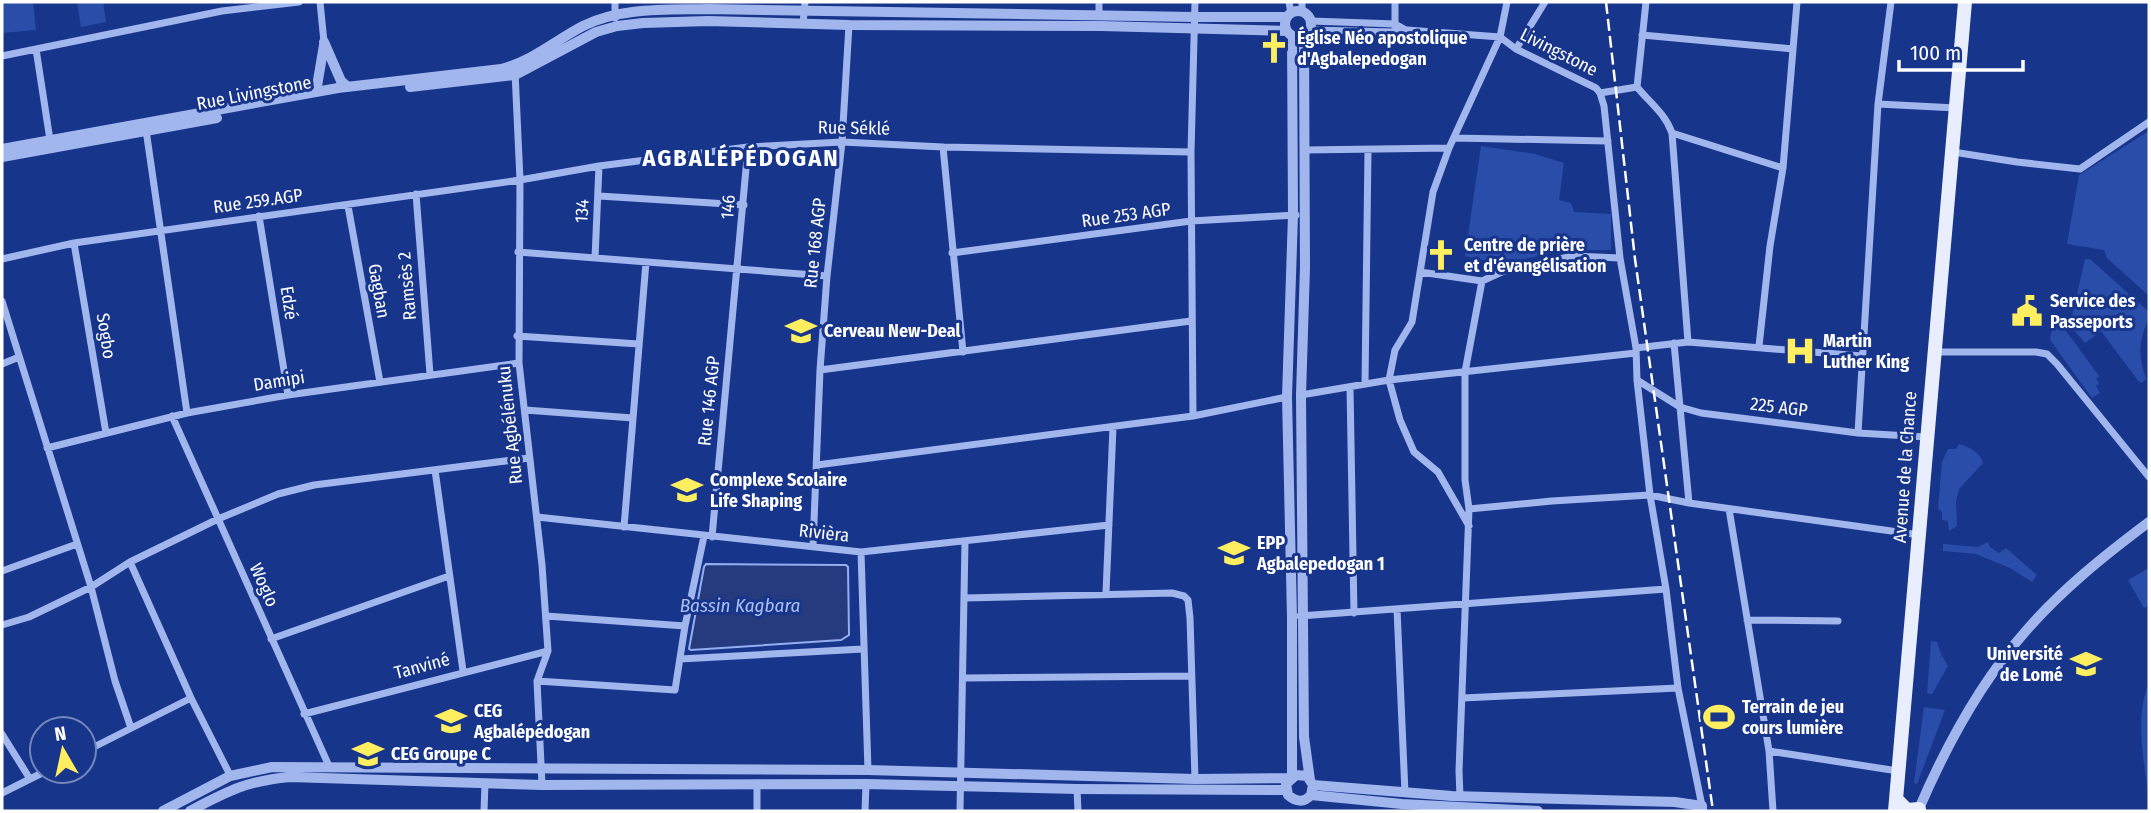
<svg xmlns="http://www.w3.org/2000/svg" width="2151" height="813" font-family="'Fira Sans Condensed',sans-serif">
	<rect width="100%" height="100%" fill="#18358c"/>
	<path fill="#2a4daa" d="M2 2H33L36 30 2 33Z
		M77 2H103L106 22 81 27Z
		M2149 131V296L2107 258 2104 250 2067 244 2079 175Z
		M1481 146 1535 154 1564 163 1559 200 1571 203 1574 212 1611 214V250H1568L1499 264 1465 256Z
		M2085 259H2090L2149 312C2149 320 2145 326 2143 334 2138 349 2141 364 2146 379L2142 383 2139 382 2101 331 2085 343 2070 325Z
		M2054 319 2058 320 2099 376 2096 379 2099 383 2096 386 2100 393 2092 398 2050 340Z
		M1959 444C1968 446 1981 453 1983 463L1959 489 1956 502 1957 526 1949 531 1948 521 1942 520V512L1938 509 1942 462 1948 449H1956Z
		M1988 542 1990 547 1999 553 2006 548 2037 575 2032 582 2010 568 1976 554 1943 551V544L1978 547Z
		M2149 568V605L2144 608 2128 580Z
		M1931 641 1937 642 1941 654 1948 666 1932 694 1927 693Z
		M2149 682V806C2146 764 2133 723 2149 682Z
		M1924 707 1945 710 1917 784 1914 783Z"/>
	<path fill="#253b7d" stroke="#94aef1" stroke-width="2" d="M706 564 846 565 848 567 849 635 841 640 691 650 689 649 704 567Z"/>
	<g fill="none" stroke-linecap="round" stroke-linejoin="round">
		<path stroke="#a2b6ee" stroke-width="7" d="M320 2 324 42
			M615 2V18
			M1289 2 1291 13
			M1302 2V11
			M1646 2 1637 87C1649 102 1665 113 1672 133L1688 342
			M1099 14V2
			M1311 21 1395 24 1406 30
			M803 24 805 2
			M1395 28V2
			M1311 30 1395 32 1407 30 1500 37 1516 49 1596 88 1600 93 1604 106 1620 258 1636 348 1637 380 1650 495 1666 589 1678 688 1702 806
			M1642 35 1793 49
			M36 49 50 140
			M1516 49 1545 2
			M2 56 222 11 299 2
			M515 72 520 180 519 363 542 565 548 651 537 681 542 785
			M1600 93 1637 87
			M1878 104 1956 108
			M146 130 187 413
			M1672 133 1783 168
			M1455 138 1608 141
			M943 147 963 352
			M1305 150 1449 148
			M1953 152 2017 162 2080 169 2149 122
			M416 194 430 374
			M599 196 744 205
			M348 206 380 382
			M259 216 288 395
			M74 243 106 433
			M518 252 827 276
			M952 253 1191 221 1296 215
			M595 258 599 166
			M2 259 74 243 520 180 599 166 748 147 842 142 943 147 1191 152
			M1420 272 1482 281 1504 271 1573 256 1620 258
			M2 301 91 587 115 681 131 728
			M517 336 639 344
			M1674 343 1689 503
			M1759 346 1770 246 1783 168 1797 2
			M1636 348 1688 342 1862 356
			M1935 352H2036L2047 354 2057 364 2149 477
			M2 364 19 357
			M820 370 1191 321
			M1637 380 1680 407 1701 413 1858 433 1926 437
			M1365 384 1368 151
			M1350 387 1354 613
			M1301 395 1389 380 1636 353
			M525 410 633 418
			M172 416 329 766
			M1193 416 1191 152 1195 2
			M1858 433 1878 104 1891 2
			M47 448 187 413 288 395 519 363
			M817 465 1193 416 1287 397
			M435 470 463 671
			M1469 509 1552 501 1650 495 1689 503 1920 535
			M1729 509 1769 751 1773 811
			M537 517 861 552 1109 525
			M1469 526 1438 472 1414 452 1400 420 1389 380 1395 350 1412 322 1433 192 1449 148 1500 37 1507 2
			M624 527 646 262
			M712 537 748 147
			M813 547 820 370 827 276 842 142 849 25
			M861 552 868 770
			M130 562 191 698 231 777
			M2 571 77 544
			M1106 593 1113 427
			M965 598 1172 593 1184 596 1188 600 1190 618 1195 779
			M1397 609 1405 793
			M546 616 685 626
			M1300 616 1666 589
			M1747 620 1838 621
			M2 625 29 617 91 587 130 562 218 519 278 494 314 485 529 458
			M271 639 449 576
			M680 659 863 649
			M963 678 1190 676
			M537 681 675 690 685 626 704 536
			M1463 698 1678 688
			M304 714 548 651
			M2 734 30 779
			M1769 751 1898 771
			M84 752 191 698
			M1077 789 1078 811
			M2 793 46 771
			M1460 796 1459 771 1469 509 1465 480V372L1482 281
			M484 811 485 783
			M757 811V783
			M865 811 866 784
			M960 811 965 542"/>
		<path stroke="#a2b6ee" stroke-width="10" d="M1285 24a13 13 0 1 1 26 0a13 13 0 1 1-26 0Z
			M1304 36 1305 267 1301 395 1304 737 1310 780
			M324 42 341 81 348 87
			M410 87 515 75 596 32 617 26 643 23 708 21 849 25 1101 26 1287 31
			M316 92 324 45
			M2 149 338 88 501 69C531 62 556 40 583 26 621 7 666 10 708 9L1195 17H1287
			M2 157 217 118
			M1292 777V617L1287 397 1293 215 1292 36
			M1313 785 1452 796 1675 802 1702 806V811
			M1311 795 1313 785 1307 776 1296 775 1286 784 1288 795C1296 802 1304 803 1311 795L1402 804 1538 811
			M163 811 230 776 272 767 868 770 1195 779 1290 778
			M190 811C228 791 246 781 290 777L542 785 866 784 1077 789 1286 790
			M1918 811C1945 748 1979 684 2025 632 2061 590 2105 555 2149 522"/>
		<path stroke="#e9eeff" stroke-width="14" d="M1896 799 1907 810 1919 809
			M1895 811 1965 2"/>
		<path stroke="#fff" stroke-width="2.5" stroke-dasharray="12 5" stroke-linecap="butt" d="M1606 2 1635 259 1713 811"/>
	</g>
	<defs>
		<symbol id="church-bare" viewBox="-9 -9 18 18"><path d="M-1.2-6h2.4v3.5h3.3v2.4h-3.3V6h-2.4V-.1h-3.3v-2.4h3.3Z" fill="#ffee5f" stroke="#18358c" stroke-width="2.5" paint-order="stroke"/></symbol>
		<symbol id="civic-bare" viewBox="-9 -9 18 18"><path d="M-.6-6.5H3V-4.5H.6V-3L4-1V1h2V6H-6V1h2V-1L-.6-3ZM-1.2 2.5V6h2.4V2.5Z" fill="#ffee5f" stroke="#18358c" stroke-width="2.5" paint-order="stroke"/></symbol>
		<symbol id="school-bare" viewBox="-9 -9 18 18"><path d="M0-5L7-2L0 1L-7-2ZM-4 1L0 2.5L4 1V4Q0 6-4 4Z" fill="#ffee5f" stroke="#18358c" stroke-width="2.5" paint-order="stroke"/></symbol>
		<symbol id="hospital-bare" viewBox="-9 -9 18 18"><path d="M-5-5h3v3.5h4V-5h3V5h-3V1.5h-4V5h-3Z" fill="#ffee5f" stroke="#18358c" stroke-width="2.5" paint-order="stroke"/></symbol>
		<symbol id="university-bare" viewBox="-9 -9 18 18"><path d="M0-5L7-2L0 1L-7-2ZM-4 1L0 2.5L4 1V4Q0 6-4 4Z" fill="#ffee5f" stroke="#18358c" stroke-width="2.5" paint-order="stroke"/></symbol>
		<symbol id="stadium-bare" viewBox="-9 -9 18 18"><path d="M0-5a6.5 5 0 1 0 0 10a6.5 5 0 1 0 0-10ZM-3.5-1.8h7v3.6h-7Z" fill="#ffee5f" stroke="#18358c" stroke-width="2.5" paint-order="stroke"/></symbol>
	</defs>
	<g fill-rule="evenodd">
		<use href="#church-bare" x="1252" y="26" width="44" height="44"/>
		<use href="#church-bare" x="1419" y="233" width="44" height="44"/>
		<use href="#civic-bare" x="2005" y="289" width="44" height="44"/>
		<use href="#school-bare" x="779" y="309" width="44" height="44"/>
		<use href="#hospital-bare" x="1778" y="329" width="44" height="44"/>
		<use href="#school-bare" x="665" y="468" width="44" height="44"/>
		<use href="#school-bare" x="1212" y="531" width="44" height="44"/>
		<use href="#university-bare" x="2064" y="642" width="44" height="44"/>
		<use href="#stadium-bare" x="1697" y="695" width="44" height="44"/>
		<use href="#school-bare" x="429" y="699" width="44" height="44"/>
		<use href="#school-bare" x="346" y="732" width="44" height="44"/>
	</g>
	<g text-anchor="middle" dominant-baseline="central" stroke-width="6" stroke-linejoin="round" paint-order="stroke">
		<g font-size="18" font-weight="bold" fill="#fff" stroke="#18358c" text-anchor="start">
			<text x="1297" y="38">Église Néo apostolique<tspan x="1297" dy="21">d'Agbalepedogan</tspan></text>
			<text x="1464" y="245">Centre de prière<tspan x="1464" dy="21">et d'évangélisation</tspan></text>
			<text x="2050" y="301">Service des<tspan x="2050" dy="21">Passeports</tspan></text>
			<text x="824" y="331">Cerveau New-Deal</text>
			<text x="1823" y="341">Martin<tspan x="1823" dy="21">Luther King</tspan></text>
			<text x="710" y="480">Complexe Scolaire<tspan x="710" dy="21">Life Shaping</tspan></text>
			<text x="1257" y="543">EPP<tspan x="1257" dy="21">Agbalepedogan 1</tspan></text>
			<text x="2063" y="654" text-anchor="end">Université<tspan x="2063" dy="21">de Lomé</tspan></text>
			<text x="1742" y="707">Terrain de jeu<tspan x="1742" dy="21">cours lumière</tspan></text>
			<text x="474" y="711">CEG<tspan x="474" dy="21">Agbalépédogan</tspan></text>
			<text x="391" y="754">CEG Groupe C</text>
		</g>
		<g font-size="18" fill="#fff" stroke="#18358c">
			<text transform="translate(1559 52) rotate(27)">Livingstone</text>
			<text transform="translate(254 93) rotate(-11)">Rue Livingstone</text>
			<text transform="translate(854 128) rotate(1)">Rue Séklé</text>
			<text transform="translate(258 201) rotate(-8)">Rue 259.AGP</text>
			<text transform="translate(728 207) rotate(-85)">146</text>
			<text transform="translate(582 211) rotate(-87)">134</text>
			<text transform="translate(1126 215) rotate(-8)">Rue 253 AGP</text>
			<text transform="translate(815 243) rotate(-84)">Rue 168 AGP</text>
			<text transform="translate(407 286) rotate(-95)">Ramsès 2</text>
			<text transform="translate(379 291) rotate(80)">Gagban</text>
			<text transform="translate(289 303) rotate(81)">Edzé</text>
			<text transform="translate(106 336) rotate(81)">Sogbo</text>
			<text transform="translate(279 381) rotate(-9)">Damipi</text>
			<text transform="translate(709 401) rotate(-84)">Rue 146 AGP</text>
			<text transform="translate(1779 407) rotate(7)">225 AGP</text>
			<text transform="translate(510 425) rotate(-96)">Rue Agbélénuku</text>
			<text transform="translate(1905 467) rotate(-86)">Avenue de la Chance</text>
			<text transform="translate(824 533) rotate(6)">Rivièra</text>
			<text transform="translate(264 585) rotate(66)">Woglo</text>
			<text transform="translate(422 666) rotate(-15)">Tanviné</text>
		</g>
		<g font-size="19" font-style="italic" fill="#aec1f6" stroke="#18358c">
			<text x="740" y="605">Bassin Kagbara</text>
		</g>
		<g font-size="24" font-weight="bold" letter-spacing="2" fill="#fff" stroke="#18358c">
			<text x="741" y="158">AGBALÉPÉDOGAN</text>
		</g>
	</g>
	<rect width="2151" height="813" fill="none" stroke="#ffffff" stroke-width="7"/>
	<g transform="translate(63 750) rotate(351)"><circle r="33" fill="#18358c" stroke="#7486ba" stroke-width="2"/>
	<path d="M0-5L12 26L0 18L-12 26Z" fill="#ffee5f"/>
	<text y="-10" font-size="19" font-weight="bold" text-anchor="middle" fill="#ffffff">N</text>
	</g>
	<path d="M1899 60v10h124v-10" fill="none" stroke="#ffffff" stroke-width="3.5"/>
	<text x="1910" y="60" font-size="21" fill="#ffffff" stroke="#18358c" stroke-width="5" paint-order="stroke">100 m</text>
</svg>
